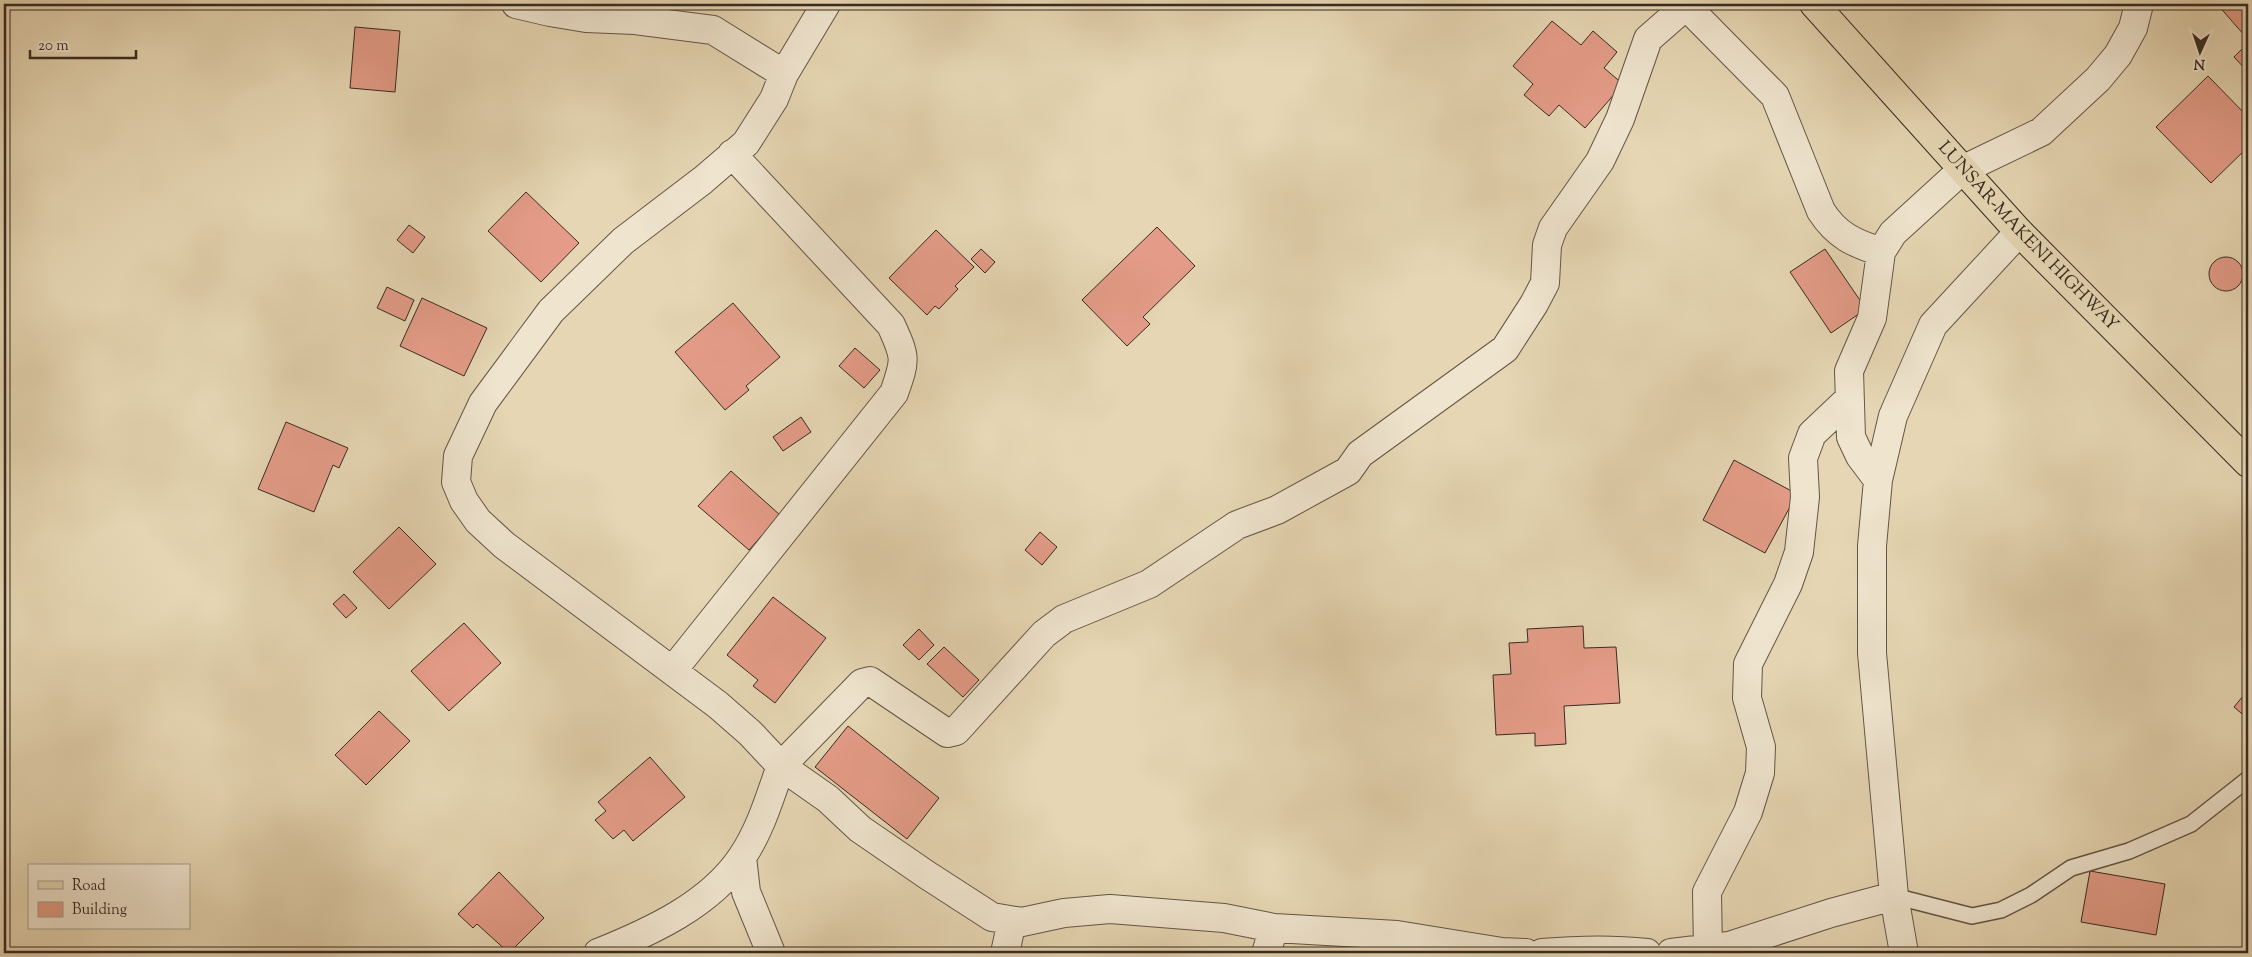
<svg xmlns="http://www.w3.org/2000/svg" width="2252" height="957" font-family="'Sorts Mill Goudy',serif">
	<rect width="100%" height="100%" fill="#e6d6b3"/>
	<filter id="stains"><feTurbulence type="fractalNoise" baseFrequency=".004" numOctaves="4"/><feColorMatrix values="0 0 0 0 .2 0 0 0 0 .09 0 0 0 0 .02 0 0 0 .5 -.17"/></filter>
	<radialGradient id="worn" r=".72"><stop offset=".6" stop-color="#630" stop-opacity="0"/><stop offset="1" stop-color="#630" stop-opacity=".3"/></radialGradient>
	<path fill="#e49c88" stroke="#372b22" d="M2217 4H2248V33L2245 36Z
		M1552 21 1581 45 1593 31 1617 52 1604 68 1623 84 1585 128 1559 105 1549 116 1524 95 1533 84 1513 66Z
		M355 27 400 31 395 92 350 88Z
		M2247 44 2248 45V72L2234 57Z
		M2208 76 2248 117V147L2211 183 2156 127Z
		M526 192 579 243 541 282 488 231Z
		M409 225 425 237 413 253 397 240Z
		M1157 227 1195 266 1143 317 1150 324 1127 346 1082 300Z
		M936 230 974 267 955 286 958 289 939 309 935 306 927 315 889 278Z
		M981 249 995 262 985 273 971 259Z
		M1825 249 1866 309 1831 333 1790 272Z
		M2209 274a17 17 0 1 1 34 0a17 17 0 1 1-34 0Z
		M387 287 414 300 405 321 377 308Z
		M422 298 487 328 464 376 400 346Z
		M733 303 780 357 746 386 749 390 725 410 675 352Z
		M855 348 880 370 864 388 839 366Z
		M801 417 811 432 783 451 773 437Z
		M286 422 348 448 339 468 333 465 314 512 258 489Z
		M1734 460 1797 494 1765 553 1703 520Z
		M731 471 780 515 749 550 698 506Z
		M399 527 436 564 389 609 353 572Z
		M1040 532 1057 547 1042 565 1025 550Z
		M344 594 357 608 346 618 333 604Z
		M773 597 826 638 775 703 753 686 758 680 727 655Z
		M464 623 501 663 449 711 411 671Z
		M1583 626 1584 648 1616 647 1620 703 1564 706 1566 744 1535 746V733L1496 735 1493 675 1511 674 1509 643 1528 642 1527 629Z
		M919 629 934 645 919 660 903 645Z
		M944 647 979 680 963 697 927 664Z
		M2248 690V719L2234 707Z
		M379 711 410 741 366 785 335 755Z
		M848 726 939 798 907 839 815 767Z
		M650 757 685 797 633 841 624 830 613 839 595 820 606 811 598 802Z
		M2090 871 2165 884 2156 935 2081 922Z
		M499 872 544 918 509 953 477 924 473 928 458 914Z"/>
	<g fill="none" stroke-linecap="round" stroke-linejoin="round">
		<defs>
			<path id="lane" d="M1894 896 1972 916 2001 910 2031 895 2071 868 2129 851 2191 824 2248 779"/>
			<path id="street" d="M516 4 550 12 586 18 635 20 713 30 784 74
				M1692 4 1696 16 1775 96 1821 211C1837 236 1854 243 1881 252
				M1878 480 1860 456 1851 437 1849 371 1872 318 1881 252 1893 233 1962 170 2041 132 2098 79 2118 55 2133 28 2139 4
				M673 670 894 393C906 359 906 358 891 325L732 154
				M742 857 746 892 771 953
				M1274 928 1224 918 1110 909 1064 913 1022 922 992 917 927 875 860 829 828 799 781 766 862 683 870 681 947 733 956 731 1044 634 1064 619 1149 584 1237 525 1277 510 1348 471 1360 454 1505 349 1534 304 1545 283 1547 245 1553 228 1600 161 1620 119 1648 39 1688 4
				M1708 950 1707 892 1748 812 1760 773 1761 747 1747 698 1748 664 1788 584 1799 552 1805 497 1803 458 1812 434 1849 399
				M598 953C650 932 710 905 742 857 761 829 770 796 781 766L750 733 718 705 504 545 478 521 464 501 456 482 458 456 483 403 551 311 623 241 703 180 746 143 774 99 784 74 826 4
				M1005 953 1012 921
				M1266 953 1274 928 1397 935 1502 952 1526 953
				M1542 953C1578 950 1611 949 1647 953
				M1671 953 1729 946 1831 913 1894 896
				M1904 953 1894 896 1872 653V546L1878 480 1893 416 1933 325 2019 232"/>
			<g id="primary">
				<path id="s1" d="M1814 4 2019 232 2248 463"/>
			</g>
		</defs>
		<use href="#lane" stroke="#635646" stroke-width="18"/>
		<use href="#street" stroke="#635646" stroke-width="30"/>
		<use href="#primary" stroke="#372b22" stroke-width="30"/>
		<use href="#lane" stroke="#efe4ce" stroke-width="15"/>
		<use href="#street" stroke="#efe4ce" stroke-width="28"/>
		<use href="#primary" stroke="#e6d6b3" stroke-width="28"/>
	</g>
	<g text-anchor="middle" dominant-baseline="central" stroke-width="4" stroke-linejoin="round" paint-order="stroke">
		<g font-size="18" fill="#372b22" stroke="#efe4ce">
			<text stroke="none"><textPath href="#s1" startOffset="316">LUNSAR-MAKENI HIGHWAY</textPath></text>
		</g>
	</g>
	<rect width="2252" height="957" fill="none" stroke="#e6d6b3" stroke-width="20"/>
	<rect x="5" y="5" width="2242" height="947" fill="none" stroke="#372b22" stroke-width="2.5"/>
	<rect x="10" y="10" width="2232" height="937" fill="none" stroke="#372b22"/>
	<rect x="28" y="864" width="162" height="65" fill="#efe4ce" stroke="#a59a89"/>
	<rect x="38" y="881" width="25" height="8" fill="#e6d6b3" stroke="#a59a89"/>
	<text x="72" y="890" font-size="15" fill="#372b22">Road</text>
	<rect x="38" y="902" width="25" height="15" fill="#e49c88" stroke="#a59a89"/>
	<text x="72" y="914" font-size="15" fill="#372b22">Building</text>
	<g transform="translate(2200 52) rotate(183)" stroke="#efe4ce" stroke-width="4" paint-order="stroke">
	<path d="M0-4L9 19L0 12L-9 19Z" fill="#372b22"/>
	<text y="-8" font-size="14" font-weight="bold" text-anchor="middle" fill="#372b22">N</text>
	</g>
	<path d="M30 50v8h106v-8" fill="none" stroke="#372b22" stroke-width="2.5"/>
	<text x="38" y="50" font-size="15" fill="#372b22" stroke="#efe4ce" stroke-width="4" paint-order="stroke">20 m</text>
	<rect width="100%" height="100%" filter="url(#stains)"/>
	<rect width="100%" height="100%" fill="url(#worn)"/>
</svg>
